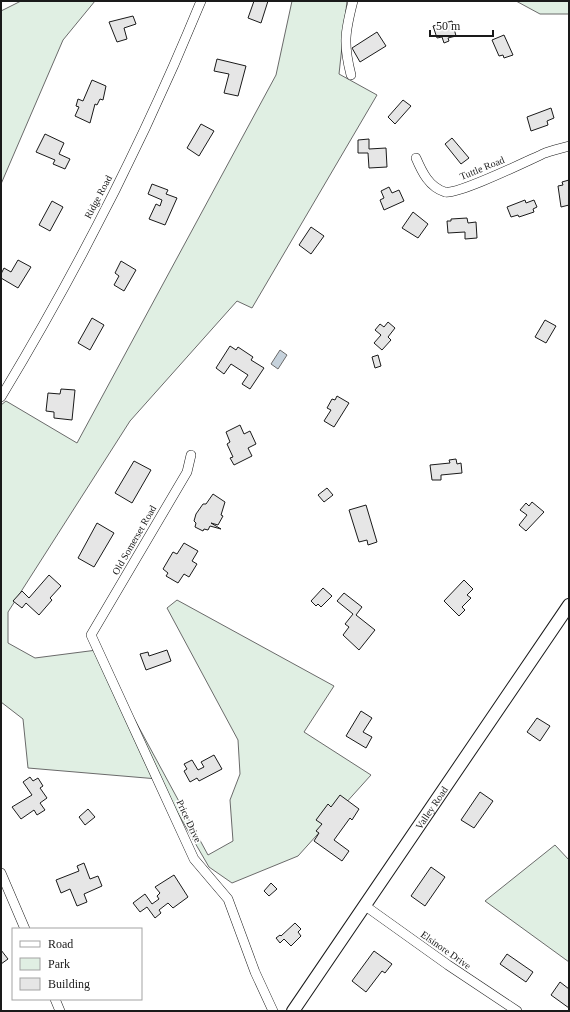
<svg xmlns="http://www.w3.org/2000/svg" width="570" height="1012" font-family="Georgia,serif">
	<rect width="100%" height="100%" fill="#fff"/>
	<path fill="#e0efe3" stroke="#6a6a6a" d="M21 1H95L63 40 1 184V11Z
		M292 1H347L339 74 377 95 252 308 237 301 130 421 8 612V643L35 658 97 650 208 855 233 841 230 800 240 774 238 740 167 608 177 600 334 686 304 732 371 775 298 856 232 883 209 867 158 779 28 768 23 719 1 702V405L6 401 77 443 276 75Z
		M516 1H569V14H540Z
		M555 845 569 860V962L485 901Z"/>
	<path fill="#c6d2dc" stroke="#6a6a6a" d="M280 350 287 355 278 369 271 364Z"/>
	<path fill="#e6e6e6" stroke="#1a1a1a" d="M254 1H268L261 23 248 18Z
		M133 16 136 24 124 28 127 39 117 42 109 22Z
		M452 21 456 36 448 38 449 41 444 43 442 37 437 38 433 26Z
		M377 32 386 46 360 62 352 48Z
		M504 35 513 55 504 58 503 55 499 56 492 40Z
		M217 59 246 66 238 96 224 93 229 74 214 71Z
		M92 80 106 86 103 100 100 99 97 105 95 104 90 123 75 116 79 107 76 106 78 99 83 101Z
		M403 100 411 106 395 124 388 117Z
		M551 108 554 118 547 121 548 125 531 131 527 117Z
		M201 124 214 131 199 156 187 148Z
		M45 134 64 143 59 154 70 159 65 169 53 164 55 160 36 152Z
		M452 138 469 158 461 164 445 144Z
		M369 139V149L386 148 387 167 369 168 368 153H358V140Z
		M569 180V205L561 207 558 186 563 185 562 182Z
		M152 184 168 190 166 194 177 198 165 225 149 219 156 204 160 206 162 200 148 194Z
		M389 187 392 193 399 190 404 201 384 210 380 200 384 198 381 191Z
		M525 200 526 203 534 200 537 207 533 209 534 212 519 217 518 215 511 217 507 207Z
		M52 201 63 207 50 231 39 225Z
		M413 212 428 224 418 238 402 228Z
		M467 218 468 223 476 222 477 238 465 239V232L448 233 447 221H451V219Z
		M311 227 324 236 311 254 299 245Z
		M18 260 31 267 18 288 1 278V274L4 268 11 272Z
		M121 261 136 270 124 291 114 285 119 276 115 273Z
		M92 318 104 325 90 350 78 343Z
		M545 320 556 326 546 343 535 337Z
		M388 322 395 328 388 337 391 340 382 350 374 343 381 335 375 330 380 324 384 327Z
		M230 346 236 350 238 347 253 357 251 360 264 368 250 389 242 384 248 375 231 364 224 374 216 368Z
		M378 355 381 366 375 368 372 357Z
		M61 389 75 390 72 420 54 418V412L46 411 48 393 60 394Z
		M337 396 349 403 334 427 324 421 331 410 327 408 332 399 335 400Z
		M240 425 244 434 250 431 256 444 248 448 252 456 234 465 230 458 233 457 227 444 230 442 226 432Z
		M456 459 457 464 461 463 462 473 441 475V480H432L430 465 450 463 449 460Z
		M134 461 151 470 132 503 115 493Z
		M327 488 333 495 324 502 318 495Z
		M213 494 225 502 221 515 223 516 218 525 211 523 221 529 210 526 208 530 204 529 203 531 195 527 196 523 194 521 196 514 203 504H206Z
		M532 502 544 512 526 531 519 525 527 515 520 510 526 503 529 506Z
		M366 505 377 542 368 545 367 540 359 542 349 510Z
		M97 523 114 533 94 567 78 558Z
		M184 543 198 551 192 561 197 564 189 577 184 574 178 583 166 576 168 573 163 569 173 552 177 554Z
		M49 575 61 586 50 598 52 600 39 615 26 603 22 608 13 601 22 591 29 598Z
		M464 580 473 589 467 595 471 598 462 607 465 610 459 616 444 601Z
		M323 588 332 596 321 607 318 604 316 606 311 601Z
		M344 593 362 607 356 615 375 630 359 650 343 635 349 627 345 624 353 614 337 601Z
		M167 650 171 661 146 670 140 654 148 652 149 656Z
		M361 711 372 718 363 732 372 737 366 748 346 736Z
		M537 718 550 726 540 741 527 732Z
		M214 755 222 769 199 781 197 778 190 782 184 771 187 769 184 764 192 760 198 770 204 767 201 762Z
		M30 777 33 781 38 778 43 786 40 788 47 798 40 803 45 810 37 815 34 810 21 819 12 807 32 795 23 782Z
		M480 792 493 801 474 828 461 820Z
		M340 795 359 809 352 820 350 818 334 840 349 851 342 861 314 841 319 833 316 831 322 824 316 820 328 804 331 807Z
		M88 809 95 817 85 825 79 817Z
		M84 863 90 879 98 876 102 886 84 894 87 902 77 906 70 889 61 893 56 880 79 871 77 866Z
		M431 867 445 877 425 906 411 896Z
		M174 875 188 897 173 908 168 903 159 910 161 913 155 918 147 907 140 912 133 903 145 894 152 904 159 899 157 896 160 893 155 887Z
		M271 883 277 889 269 896 264 891Z
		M295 923 301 929 298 932 301 936 291 946 284 939 280 943 276 938 280 935 281 936Z
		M1 950 8 959 1 964Z
		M374 951 392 964 385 973 382 971 366 992 352 981Z
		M507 954 533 972 526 982 500 964Z
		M560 982 569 989V1008L551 995Z"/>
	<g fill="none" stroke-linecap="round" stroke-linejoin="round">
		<defs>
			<path id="minor" d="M351 75C343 44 345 32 353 1
				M416 158C422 172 429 187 445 192 458 195 529 160 545 153 553 150 561 148 569 146
				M1 397C77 271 145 138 201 1
				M191 455 187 472 91 635 194 859 228 899 255 972 273 1011
				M1 873 25 929
				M364 905 448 965 517 1011
				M55 999 60 1011"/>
			<g id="major">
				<path id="s1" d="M293 1011 569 605"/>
			</g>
		</defs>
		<use href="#minor" stroke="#1a1a1a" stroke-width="10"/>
		<use href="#major" stroke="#1a1a1a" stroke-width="14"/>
		<use href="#minor" stroke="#fff" stroke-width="9"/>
		<use href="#major" stroke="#fff" stroke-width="12"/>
	</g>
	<g text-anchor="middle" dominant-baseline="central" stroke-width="3" stroke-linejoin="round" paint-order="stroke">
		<g font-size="10" fill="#1a1a1a" stroke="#fff">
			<text transform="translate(482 168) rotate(-22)">Tuttle Road</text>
			<text transform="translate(98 197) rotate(-62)">Ridge Road</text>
			<text transform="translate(134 540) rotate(-60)">Old Somerset Road</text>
			<text stroke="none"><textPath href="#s1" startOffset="246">Valley Road</textPath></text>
			<text transform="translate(189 821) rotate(65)">Price Drive</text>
			<text transform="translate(446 950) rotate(35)">Elsinore Drive</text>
		</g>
	</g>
	<rect width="570" height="1012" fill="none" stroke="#1a1a1a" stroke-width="4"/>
	<rect x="12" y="928" width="130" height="72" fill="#ffffff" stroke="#a3a3a3"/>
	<rect x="20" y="941" width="20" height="6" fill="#ffffff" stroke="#a3a3a3"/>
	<text x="48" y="948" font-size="12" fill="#1a1a1a">Road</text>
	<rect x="20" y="958" width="20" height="12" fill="#e0efe3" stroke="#a3a3a3"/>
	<text x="48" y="968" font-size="12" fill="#1a1a1a">Park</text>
	<rect x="20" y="978" width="20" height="12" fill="#e6e6e6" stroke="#a3a3a3"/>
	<text x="48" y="988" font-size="12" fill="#1a1a1a">Building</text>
	<path d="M430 30v6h63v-6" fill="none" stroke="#1a1a1a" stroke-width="2"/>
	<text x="436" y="30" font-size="12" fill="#1a1a1a" stroke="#ffffff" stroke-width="3" paint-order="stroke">50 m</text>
</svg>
